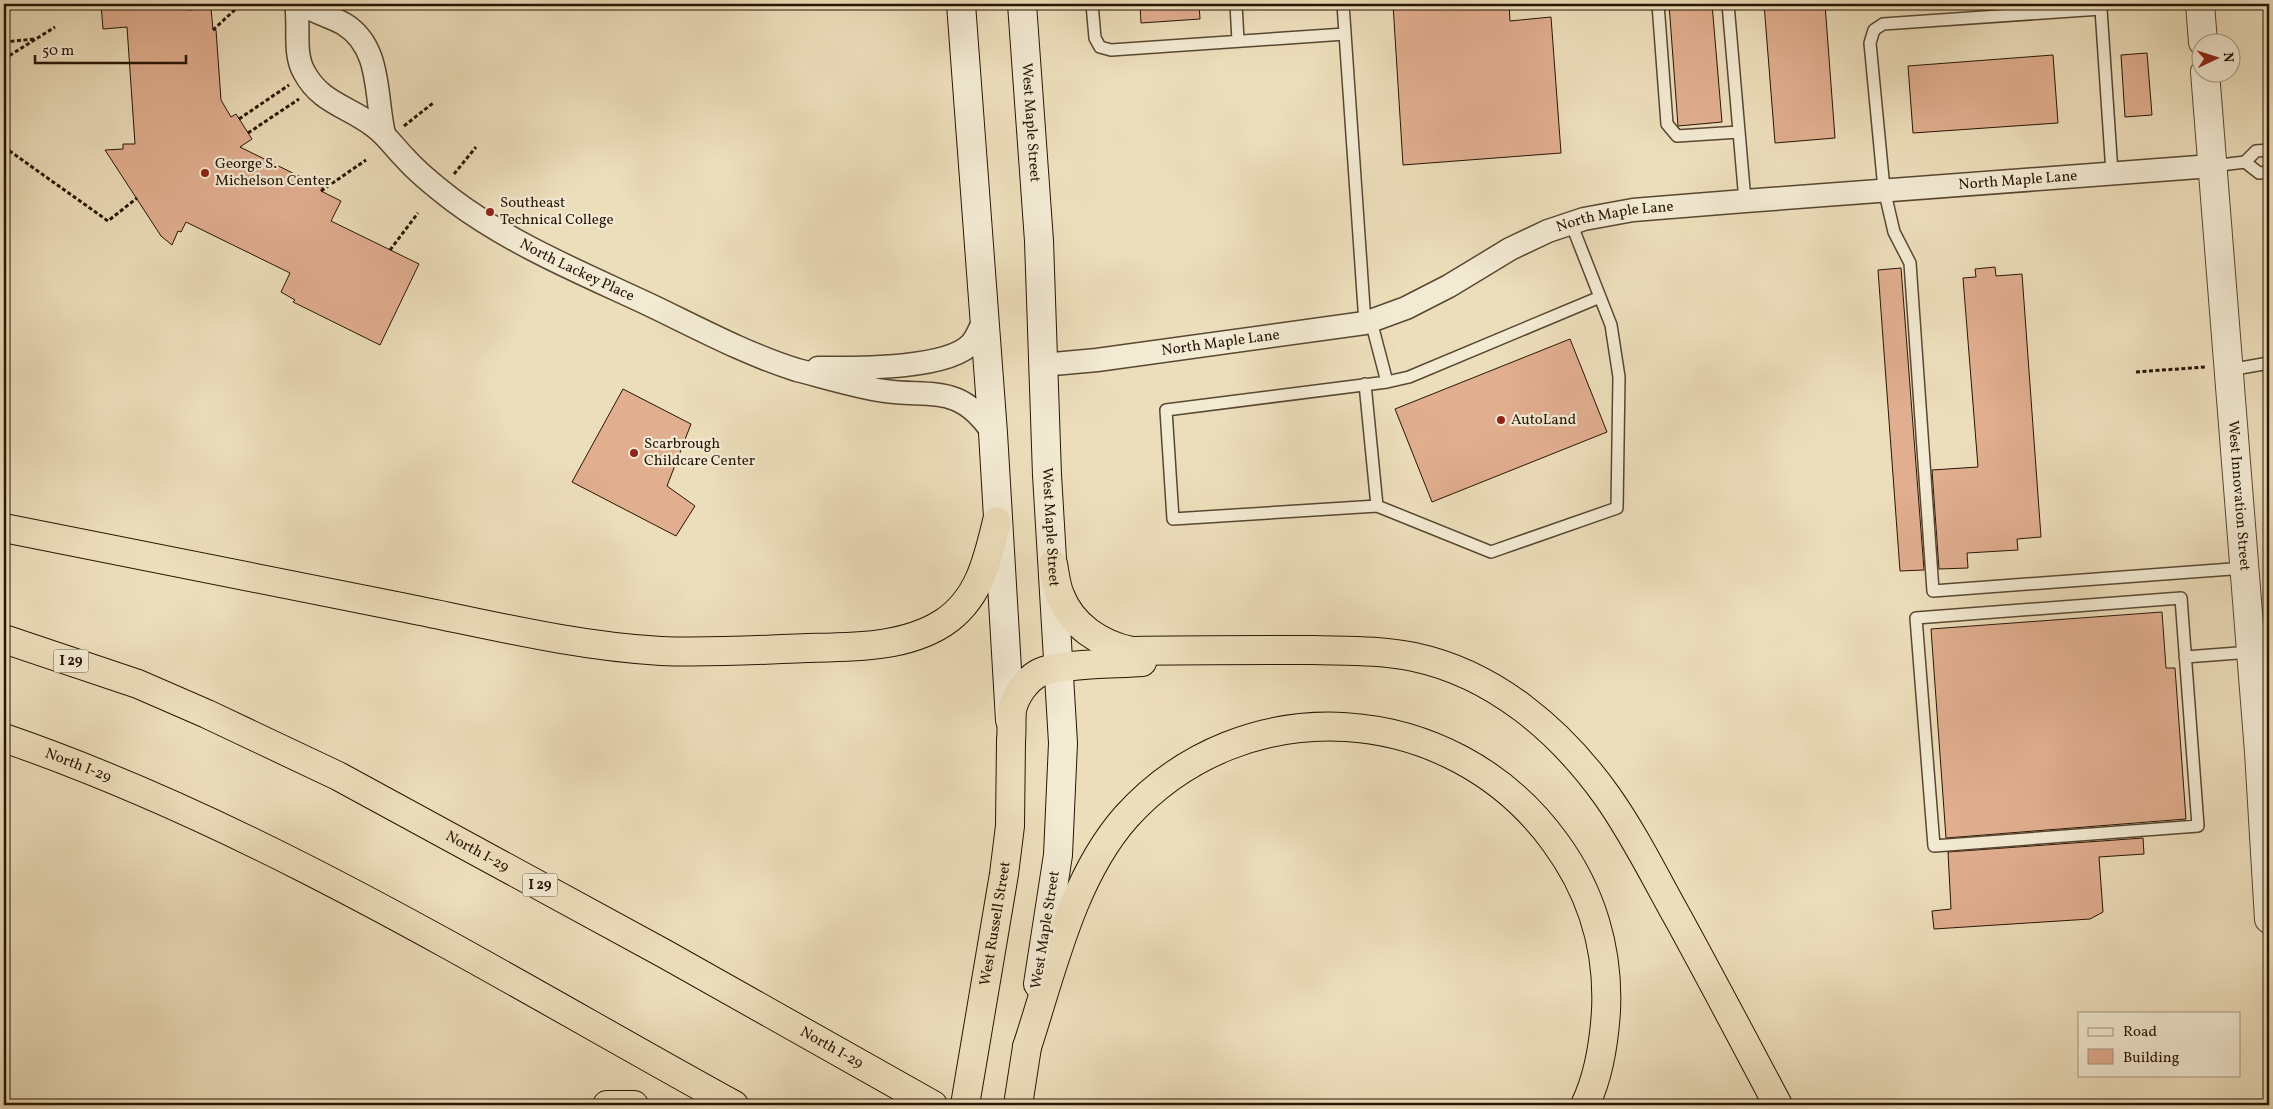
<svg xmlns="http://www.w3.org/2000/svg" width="2273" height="1109" font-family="Vollkorn,serif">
	<rect width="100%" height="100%" fill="#eddebb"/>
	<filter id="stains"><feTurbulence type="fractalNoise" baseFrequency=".004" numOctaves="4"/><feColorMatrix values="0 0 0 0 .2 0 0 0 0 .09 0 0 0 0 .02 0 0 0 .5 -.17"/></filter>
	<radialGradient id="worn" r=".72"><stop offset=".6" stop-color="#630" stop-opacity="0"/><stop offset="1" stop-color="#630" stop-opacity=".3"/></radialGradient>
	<path fill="#e1ae90" stroke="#271503" d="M101 4H188V10L211 8 213 30H216L221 100 231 117 236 114 252 139 240 147 323 188 321 191 341 201 331 221 419 264 380 345 293 302 295 300 281 292 290 273 186 222 181 232 178 231 172 245 161 236 105 150 123 149V144H135L127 27 103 29Z
		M1140 4H1199L1200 19 1141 23Z
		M1393 4H1509L1510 21 1551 17 1561 153 1403 165Z
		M1669 4H1712L1722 122 1678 126Z
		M1764 4H1825L1835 138 1775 143Z
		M2147 53 2152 115 2125 117 2121 55Z
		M2053 55 2058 123 1913 133 1908 66Z
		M1995 267 1996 276 2022 274 2041 537 2017 539 2018 550 1967 553 1968 568 1939 569 1932 470 1978 467 1963 278 1976 277 1975 269Z
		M1901 268 1924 570 1900 571 1878 270Z
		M1570 339 1607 432 1432 502 1395 409Z
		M623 389 691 424 667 486 695 506 676 536 572 482Z
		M2162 612 2166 668H2175L2186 819 1946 838 1931 629Z
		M2143 838 2144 854 2099 857 2103 912 2090 919 1934 929 1932 911 1951 909 1948 852Z"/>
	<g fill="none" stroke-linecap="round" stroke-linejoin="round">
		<defs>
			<path id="service" d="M1092 4 1095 38 1100 47 1111 50 1345 34
				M1236 4 1238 41
				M1343 4 1365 323
				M1658 4 1667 124 1677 136 1739 132
				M1728 4 1745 201
				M2245 162 2259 173 2269 172
				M2212 166 2245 162 2256 151 2269 150
				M2112 173 2101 9 1883 24 1874 30 1870 43 1884 189 1894 232 1910 263 1933 591 2245 568
				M1371 321 1387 382 1409 377 1600 297 1571 223
				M2229 370 2269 363
				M1387 382 1166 410 1173 519 1377 506 1491 552 1617 508 1619 377 1611 325 1600 297
				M1365 384 1377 506
				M2181 598 2198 826 1934 846 1916 618Z
				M2185 657 2251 652"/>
			<g id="minor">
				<path id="s1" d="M296 4C300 25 293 53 304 72 321 104 349 106 375 127 387 136 394 147 405 158 419 174 437 188 454 201 513 245 584 274 650 305 698 328 746 354 797 370 824 377 850 385 878 390 930 399 958 381 993 433"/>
				<path d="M302 4C315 13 330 16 344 24 382 47 375 97 384 134"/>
				<path id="s2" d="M1042 365 1097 360 1365 323 1406 308 1449 286 1510 249 1548 231 1584 219 1633 210 1745 201 2212 166"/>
				<path d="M818 368C853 368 948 370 972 343 977 337 981 326 985 319"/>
			</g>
			<g id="tertiary">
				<path d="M2200 4 2203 42"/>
				<path id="s3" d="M2205 72 2259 752 2269 919"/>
			</g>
			<g id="secondary">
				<path d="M961 4 993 433 1010 720"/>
				<path id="s4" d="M1022 4 1039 241 1047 475 1063 743 1058 855 1038 984"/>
			</g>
			<g id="trunk">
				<path id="s5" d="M965 1105 1004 874 1010 826 1011 741"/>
				<path d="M1018 1105 1027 1047"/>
			</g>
			<g id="motorway">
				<path d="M4 528C136 554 268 580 401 607 487 624 573 646 661 651 710 653 758 650 807 648 852 647 904 648 943 623 979 600 988 559 997 521"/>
				<path d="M1053 564C1055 574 1056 586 1060 595 1072 626 1100 644 1131 651 1192 650 1252 650 1313 650 1347 651 1380 650 1414 657 1494 674 1560 730 1607 796 1634 834 1655 877 1678 918 1712 980 1745 1043 1778 1105"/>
				<path id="s6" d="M4 639 138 684 207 714 338 776 665 954 933 1105"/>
				<path id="s7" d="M4 738C262 827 496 974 734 1105"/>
				<path d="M1011 741C1012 731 1011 720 1012 710 1015 696 1026 680 1039 673 1058 663 1117 664 1142 662"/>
				<path d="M1027 1047C1052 971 1072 878 1126 817 1244 686 1452 700 1555 842 1591 891 1609 949 1606 1011 1604 1043 1599 1076 1585 1105"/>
				<path d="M607 1105H634"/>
			</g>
		</defs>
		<use href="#service" stroke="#584731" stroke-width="14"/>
		<use href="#minor" stroke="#584731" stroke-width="25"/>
		<use href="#tertiary" stroke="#584731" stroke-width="30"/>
		<use href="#secondary" stroke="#271503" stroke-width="30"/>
		<use href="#trunk" stroke="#271503" stroke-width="30"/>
		<use href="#motorway" stroke="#271503" stroke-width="30"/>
		<path stroke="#271503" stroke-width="3" stroke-dasharray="4 2.5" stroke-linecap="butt" d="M213 30 241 4
			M4 42 35 39
			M4 59 55 27
			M239 119 289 85
			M404 126 433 103
			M248 133 299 99
			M4 147 108 221 137 198
			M454 174 476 147
			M321 191 366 160
			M390 250 418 213
			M2136 372 2205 367"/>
		<use href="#service" stroke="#f3ead3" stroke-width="11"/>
		<use href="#minor" stroke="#f3ead3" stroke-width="22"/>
		<use href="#tertiary" stroke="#f3ead3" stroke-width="28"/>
		<use href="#secondary" stroke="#f3ead3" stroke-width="28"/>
		<use href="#trunk" stroke="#eddebb" stroke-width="28"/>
		<use href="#motorway" stroke="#eddebb" stroke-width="28"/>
	</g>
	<g fill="#8f2418" stroke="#f3ead3" stroke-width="2">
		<circle cx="205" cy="173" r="5"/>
		<circle cx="490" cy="212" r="5"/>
		<circle cx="1501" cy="420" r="5"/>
		<circle cx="634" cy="453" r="5"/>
	</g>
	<g text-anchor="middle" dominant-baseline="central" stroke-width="4.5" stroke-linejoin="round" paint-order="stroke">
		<g fill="#f3ead3" stroke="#645541" stroke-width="1">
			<rect x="53.5" y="649.5" width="35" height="23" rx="4"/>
			<rect x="522.5" y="873.5" width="35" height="23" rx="4"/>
		</g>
		<g font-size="14" font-weight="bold" fill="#271503">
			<text x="71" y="661">I 29</text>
			<text x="540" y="885">I 29</text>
		</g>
		<g font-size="15" fill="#271503" stroke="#f3ead3">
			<text stroke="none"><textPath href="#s4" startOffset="119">West Maple Street</textPath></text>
			<text stroke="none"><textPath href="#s2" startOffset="1005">North Maple Lane</textPath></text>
			<text stroke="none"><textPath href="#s2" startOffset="600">North Maple Lane</textPath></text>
			<text stroke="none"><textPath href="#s1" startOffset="410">North Lackey Place</textPath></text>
			<text stroke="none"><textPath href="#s2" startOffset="180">North Maple Lane</textPath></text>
			<text stroke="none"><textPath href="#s3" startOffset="425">West Innovation Street</textPath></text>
			<text stroke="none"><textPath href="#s4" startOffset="524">West Maple Street</textPath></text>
			<text stroke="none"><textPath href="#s7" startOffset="79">North I-29</textPath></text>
			<text stroke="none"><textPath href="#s6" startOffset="520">North I-29</textPath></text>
			<text stroke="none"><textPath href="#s5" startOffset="184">West Russell Street</textPath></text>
			<text transform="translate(1046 930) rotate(-81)">West Maple Street</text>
			<text stroke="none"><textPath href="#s6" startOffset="925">North I-29</textPath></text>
		</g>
		<g font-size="15" fill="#271503" stroke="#f3ead3" text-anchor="start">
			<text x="215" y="164">George S.<tspan x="215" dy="17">Michelson Center</tspan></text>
			<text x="500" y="203">Southeast<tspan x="500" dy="17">Technical College</tspan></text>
			<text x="1511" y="420">AutoLand</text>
			<text x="644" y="444">Scarbrough<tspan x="644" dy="17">Childcare Center</tspan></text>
		</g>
	</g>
	<rect width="2273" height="1109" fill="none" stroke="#eddebb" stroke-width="20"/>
	<rect x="5" y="5" width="2263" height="1099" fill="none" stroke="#271503" stroke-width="2.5"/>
	<rect x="10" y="10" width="2253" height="1089" fill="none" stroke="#271503"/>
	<rect x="2078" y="1012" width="162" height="65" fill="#f3ead3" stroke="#a19580"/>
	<rect x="2088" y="1028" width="25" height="8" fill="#f3ead3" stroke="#a19580"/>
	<text x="2123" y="1036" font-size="15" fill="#271503">Road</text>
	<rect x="2088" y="1049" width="25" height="15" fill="#e1ae90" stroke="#a19580"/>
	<text x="2123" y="1062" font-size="15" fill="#271503">Building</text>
	<g transform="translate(2216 58) rotate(86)"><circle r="24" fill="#f3ead3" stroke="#a19580"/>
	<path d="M0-4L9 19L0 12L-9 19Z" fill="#8f2418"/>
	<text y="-8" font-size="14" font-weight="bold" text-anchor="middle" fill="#271503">N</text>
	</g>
	<path d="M35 55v8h151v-8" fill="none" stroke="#271503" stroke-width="2.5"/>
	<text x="42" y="55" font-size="15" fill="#271503" stroke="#f3ead3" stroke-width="4" paint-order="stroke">50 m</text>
	<rect width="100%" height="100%" filter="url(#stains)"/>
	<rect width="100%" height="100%" fill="url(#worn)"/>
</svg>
